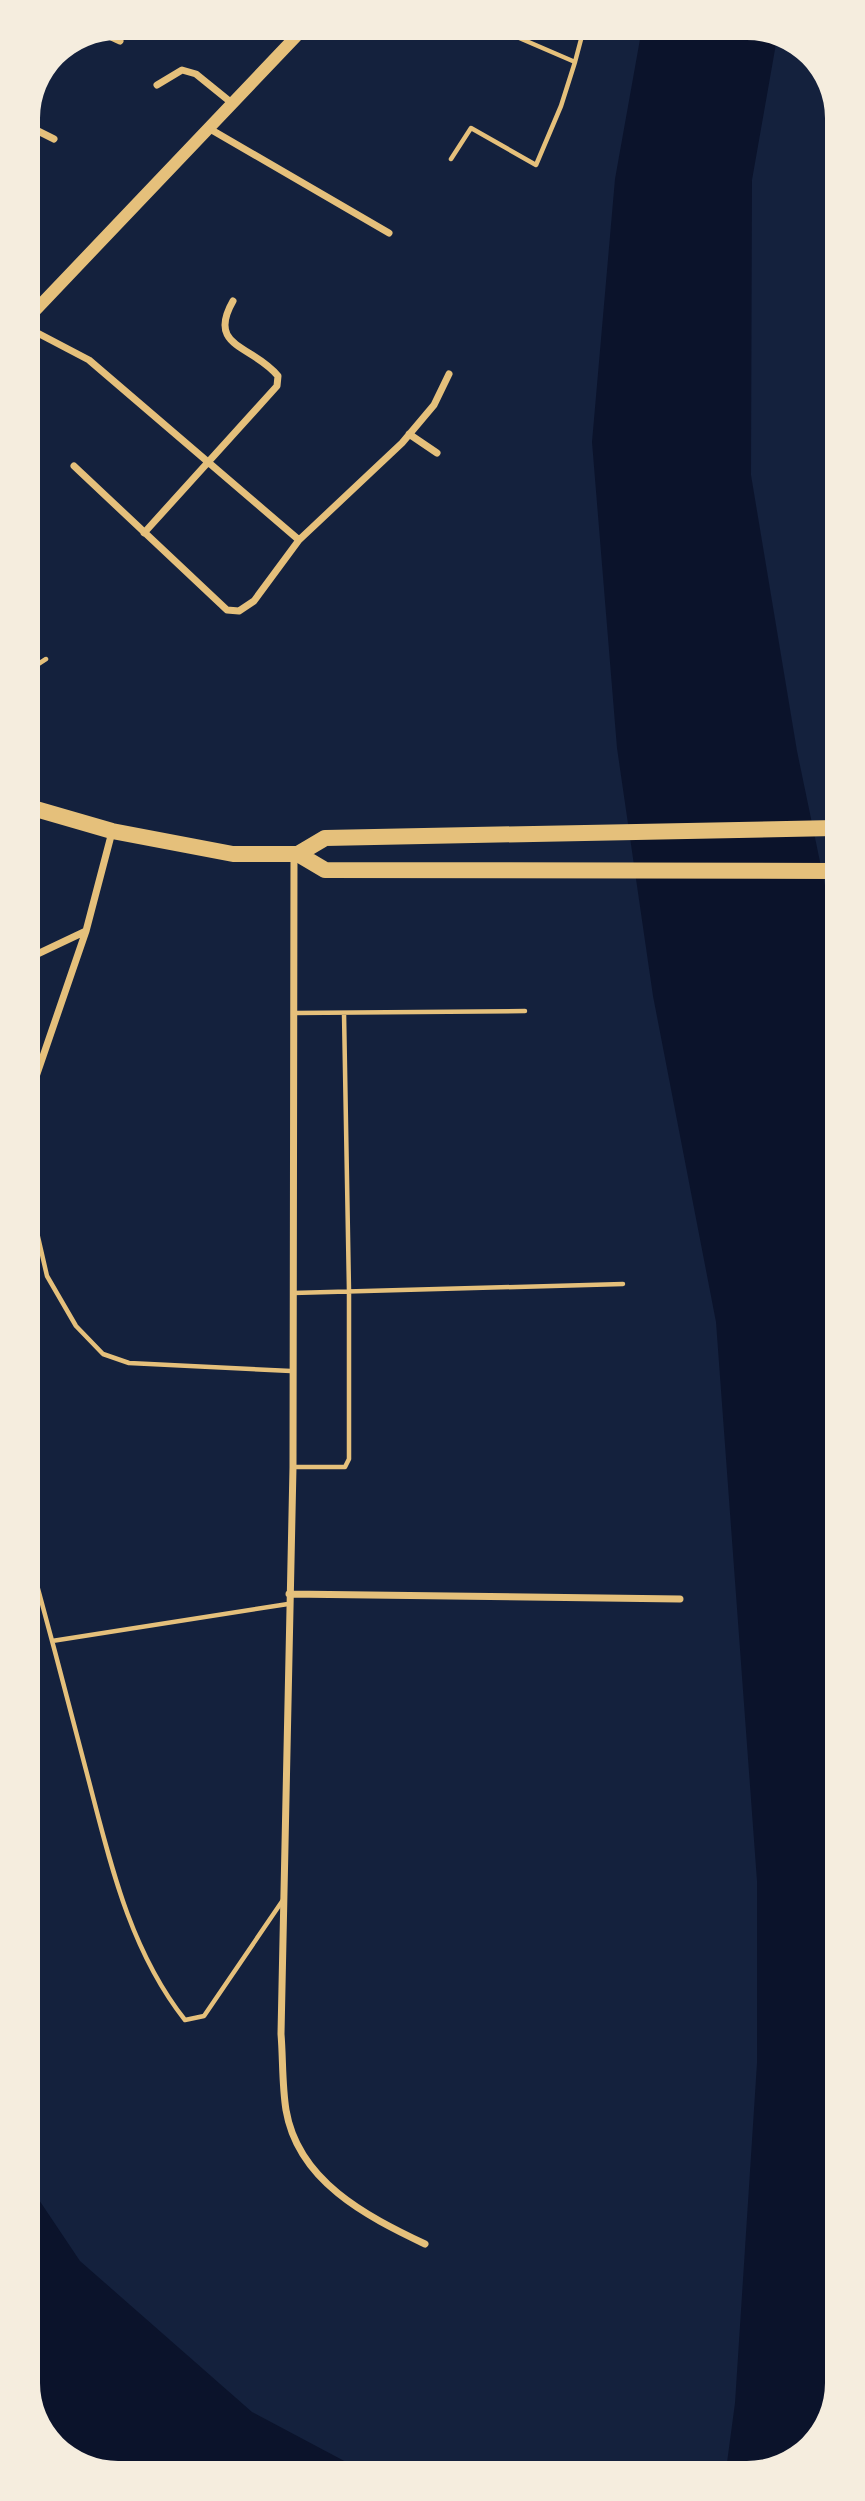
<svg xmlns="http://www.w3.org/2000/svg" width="865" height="2501" font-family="'PT Sans Narrow',sans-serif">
	<rect width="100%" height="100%" fill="#14213d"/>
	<path fill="#0b132b" d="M642 28H753L777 38 752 180 751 475 797 751 835 934 837 2383 818 2438 769 2470H726L735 2403 757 2063V1881L716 1322 653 996 617 748 592 442 615 179Z
		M31 2188 80 2261 252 2412 365 2472 112 2473 59 2451 31 2405Z"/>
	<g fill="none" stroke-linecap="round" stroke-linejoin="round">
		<path stroke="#e5c07b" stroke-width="4.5" d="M496 28 575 62 584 28
			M451 159 471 128 536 165 561 106 575 62
			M29 670 46 659
			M295 1013 525 1011
			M30 1202 47 1276 76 1326 103 1354 129 1363 291 1371
			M293 1293 623 1284
			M293 1467H345L349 1459V1291L344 1013
			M30 1559C49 1629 68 1700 86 1770 109 1857 128 1948 185 2020L204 2016 283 1900
			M52 1641 288 1604"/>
		<path stroke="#e5c07b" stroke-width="7" d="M105 34 120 41
			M157 85 182 70 196 74 233 104
			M28 126 54 139
			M210 129 389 233
			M28 328 89 360 299 540
			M409 434 437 453
			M74 466 227 610 239 611 254 601 299 540 402 443 434 405 449 374
			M144 533 277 386 278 376C253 345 206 348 233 301
			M294 855 293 1467 281 2034C283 2058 282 2085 286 2110 298 2181 366 2216 425 2244
			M29 958 86 931
			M29 1097 86 931 112 832
			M289 1594 680 1599"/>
		<path stroke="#e5c07b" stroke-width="12" d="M28 318 304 28"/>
		<path stroke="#e5c07b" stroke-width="16" d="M29 807 112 831 233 854H298L325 870 835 871
			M298 854 325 838 835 828"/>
	</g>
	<path d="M0 0H865V2501H0ZM118 40H747A78 78 0 0 1 825 118V2383A78 78 0 0 1 747 2461H118A78 78 0 0 1 40 2383V118A78 78 0 0 1 118 40Z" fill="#f5edde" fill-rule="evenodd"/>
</svg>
